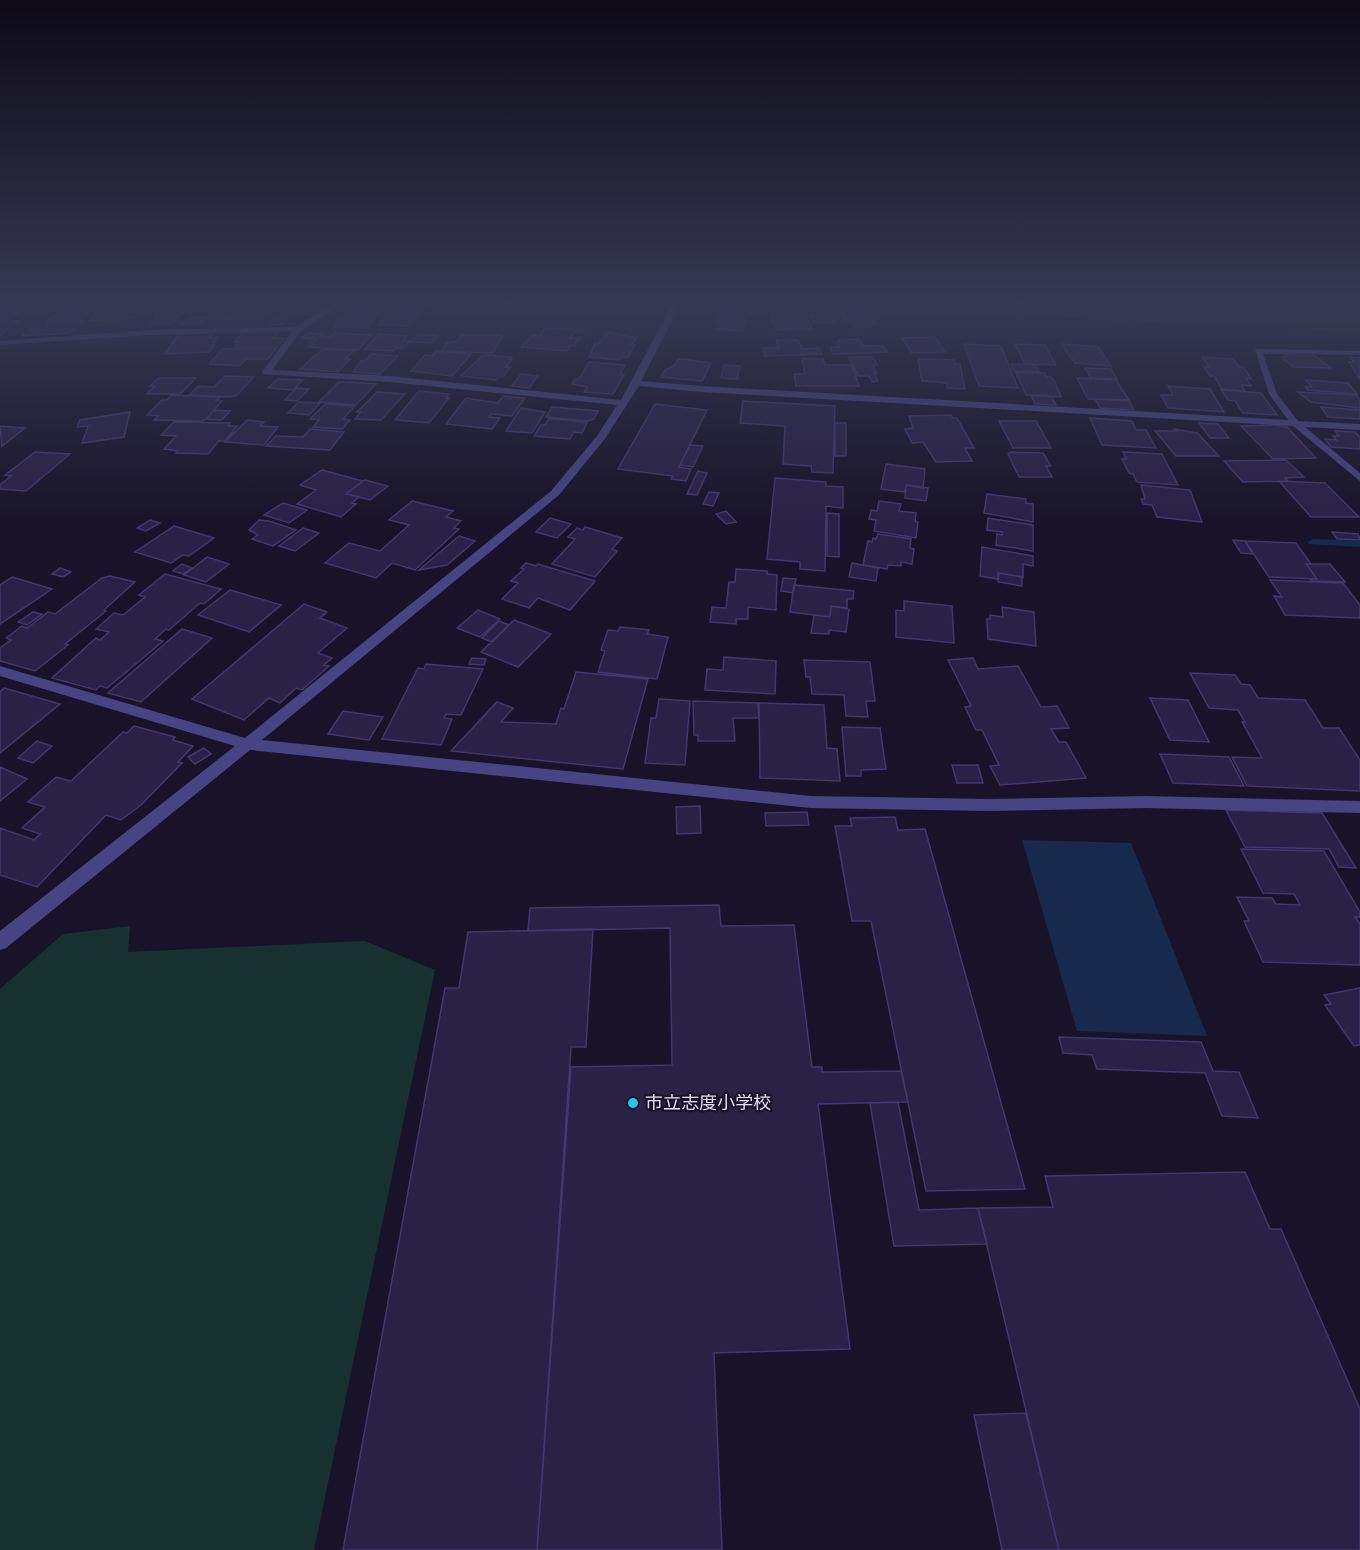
<svg xmlns="http://www.w3.org/2000/svg" width="1360" height="1550" font-family="'Varela Round','Noto Sans JP',sans-serif">
	<rect width="100%" height="100%" fill="#181328"/>
	<path fill="#173131" d="M1058 305H1360V332L1064 318Z
		M130 926 128 952 365 941 435 970 314 1550H0V989L63 934Z"/>
	<path fill="#172a4d" d="M1022 840 1131 843 1207 1036 1077 1031Z"/>
	<g fill="none" stroke-linecap="round" stroke-linejoin="round">
		<path fill="#172a4d" fill-rule="evenodd" d="M1313 539 1360 541V547L1309 544 1308 542Z"/>
	</g>
	<path fill="#2a2147" stroke="#443670" stroke-width="1.5" d="M106 305H143L134 318 89 321 98 310 102 309Z
		M160 305H198L191 313H181L172 324 151 325 159 313H155Z
		M235 305H272L262 319H223Z
		M290 305H316L319 306 313 314 282 315Z
		M394 305H425L410 326 379 325Z
		M73 306H90L87 308H93L80 320 47 321Z
		M353 306H382L370 325 365 328 333 327 340 316H344Z
		M0 308H18L11 313H18L8 320 0 321Z
		M723 308 752 311 742 331 715 329 718 323H715Z
		M843 311H867L875 324H869L871 327 854 328 848 319 844 320 841 314H844Z
		M830 314 834 322 814 323 810 315Z
		M806 315 812 329 776 330 771 316Z
		M190 317H207L199 324H182Z
		M275 317H289L283 325H268Z
		M18 321 1 335H0V322Z
		M84 321 69 333 22 336 30 329H44L51 322Z
		M545 328 566 329H584L582 332H575L570 338H579L574 346H570L567 351 521 347 533 335 540 336Z
		M214 332 210 338H217L210 352 165 354 179 334Z
		M248 332H279L273 338H285L277 347H235L239 342H235L243 333Z
		M608 332 636 338 631 345H635L628 357H622L619 360 589 357 595 343 598 344Z
		M308 333 323 334 320 337H331L335 333 371 335 358 350 308 347 316 339 302 338Z
		M379 334 407 336 403 341H410L403 348H396L393 351 365 349Z
		M419 334 438 336 431 343 411 342Z
		M461 335H496L503 336 493 353 442 351 446 343 458 341Z
		M935 337 945 352 912 353 902 338Z
		M859 339 863 346H883L887 352 833 354 830 347H839L837 342 840 341 839 340Z
		M776 340H798L802 349 819 348 822 354 765 356 763 348H779Z
		M964 344 1001 346 1018 388 979 386Z
		M1015 344 1045 345 1056 365 1025 364Z
		M1061 344 1098 347 1111 366 1075 363Z
		M223 349H276L268 359H246L240 366 209 364Z
		M323 349 354 351 345 359H350L338 372 300 369Z
		M436 351 471 354 452 376 411 371 425 355 432 356Z
		M371 354 398 356 380 374 353 372 361 361H364Z
		M489 355 511 357 509 359H512L506 367H510L503 377H499L496 380 461 376 482 356Z
		M1284 355 1315 356 1331 368 1293 367 1281 357H1286Z
		M849 357H873L877 365H873L876 373H874L878 381 872 382 869 376H858Z
		M1202 357 1233 359 1238 366 1243 367 1251 379 1246 378 1251 386 1242 385 1245 391 1222 389 1214 376H1210L1204 367H1209Z
		M1350 357 1360 358V379L1349 362H1354Z
		M678 359H682L711 363 702 381 661 377 665 370 675 365Z
		M802 359H823L825 365H852L859 386H796L794 374H805Z
		M918 359 954 360 955 364H960L965 389 947 388V383L922 381Z
		M589 362 625 365 620 374 624 375 613 394 584 392 587 387 572 384 575 379H579Z
		M1011 364H1035L1039 372H1015Z
		M724 365 740 366 737 379 721 378Z
		M1085 368 1111 369 1117 379 1091 378Z
		M1016 372 1045 373 1046 377H1051L1055 382 1061 397 1026 395Z
		M521 374 538 376 529 388 512 386Z
		M225 376 254 377 237 395 231 397 189 395 199 386 214 387Z
		M159 378H196L180 394H147L155 386H150Z
		M1077 378 1116 380 1129 400 1088 399Z
		M278 379 303 380 293 390 268 388Z
		M1306 380 1348 383 1357 394 1308 390 1305 387H1312Z
		M339 382H348L376 384 356 405 319 402Z
		M1168 386 1210 389 1224 412 1168 408 1161 395H1173Z
		M297 388 309 389 297 401 285 400Z
		M1221 390 1261 393 1277 415 1243 413 1235 401 1228 400Z
		M419 391 449 394 446 398H449L429 423 395 420Z
		M377 392 405 394 381 420 355 419 361 412H357Z
		M1298 392 1356 395 1360 400V408L1311 402Z
		M171 395 220 397 216 401H222L206 419 201 421 154 420 158 416 147 415 162 400H167Z
		M1031 395 1051 396 1056 405 1035 404Z
		M503 396 525 398 512 416 491 414 489 417 500 418 492 429 446 424 466 398 498 403Z
		M1095 399 1129 401 1134 410 1100 408Z
		M743 401 835 406 833 473 812 472 811 466 783 464 785 426 740 423Z
		M299 402 320 403 309 415 288 413Z
		M325 404 355 406 343 419 350 420 342 429 313 427 319 420 310 419Z
		M655 404 707 410 679 467 691 469 686 481 671 479 673 476 618 469Z
		M552 407 598 411 594 419 588 421 546 417Z
		M1321 407 1360 410V419L1328 417Z
		M521 408 545 412 532 433 506 431Z
		M214 410 230 411 222 420 206 419Z
		M130 412 124 437 82 443 88 426 77 427 80 420Z
		M951 415 953 418H957L974 448H965L972 461 936 462 923 442 912 443 905 429 913 428 909 416Z
		M1090 418 1132 421 1136 430H1146L1156 448 1102 445Z
		M549 419 569 420 587 423 582 433 574 432 570 439 534 436 541 425H545Z
		M247 420 264 422 260 426 278 427 264 445 225 442Z
		M999 421H1036L1051 448H1013Z
		M174 422 230 423 228 426H237L225 441H219L208 454 176 453 178 451 164 449 176 436 161 435Z
		M835 423H846V456H835Z
		M1199 423 1218 424 1229 438H1210Z
		M1274 425 1287 427 1316 458 1273 459 1241 426Z
		M0 426 25 428 2 446Z
		M310 429 344 432 330 450 266 446 276 436 303 437Z
		M1174 429 1197 433 1219 456H1176L1155 431H1176Z
		M1335 431 1355 432 1360 437V449L1331 447 1325 439 1337 440 1333 436H1339Z
		M690 445 703 446 693 467 680 465Z
		M35 452 70 454 26 491 0 489V485L11 476 5 475Z
		M1011 452 1043 453 1051 466H1046L1052 477H1019L1008 454Z
		M1123 452 1162 454 1178 485 1137 482 1133 474 1129 473 1122 459H1126Z
		M1286 460 1304 477 1285 478 1288 481 1243 482 1224 461Z
		M886 464 925 469 923 488 906 485 905 492 881 489Z
		M322 470 363 481 346 494 359 497 352 503 356 504 341 517 297 504 316 490 300 485Z
		M698 471 707 473 697 495 687 494Z
		M775 478 826 482V486L843 487V508L826 506 825 571 800 569V562L767 559Z
		M365 480 388 486 370 500 346 494Z
		M1279 481 1325 483 1359 517H1311Z
		M906 485 928 488 926 501 905 498Z
		M1141 485 1190 490 1202 522 1157 517 1152 505 1143 504 1141 499H1145Z
		M709 492 719 493 713 506 703 504Z
		M987 494 1026 499V503L1033 504V522L984 513Z
		M412 501 453 511 446 517 461 521 454 528 459 529 415 570 392 563 376 578 325 563 349 543 380 551 409 525 389 520Z
		M879 501 901 504 899 511 916 513 915 521 918 522 916 538 874 531 876 520 869 519 871 510 877 511Z
		M283 503 307 510 289 523 264 515Z
		M726 511 736 522 726 524 716 514Z
		M827 513 839 514V557L827 556Z
		M550 518 571 524 557 538 536 532Z
		M988 518 1033 525V551L996 545 997 534 1002 535V532L987 530Z
		M150 520 160 523 146 531 137 528Z
		M259 520 269 521 296 530 273 546 252 539 258 535 249 530Z
		M174 526 214 538 189 556 183 555 171 563 135 552Z
		M585 527 622 538 612 549 617 551 595 577 552 564 575 539 568 537 577 528 583 530Z
		M303 528 319 533 295 551 279 546Z
		M1332 532 1358 534 1360 540 1337 539Z
		M878 534 911 539 910 548 914 549 912 564 901 562V566L888 565 887 569 863 565 868 541 872 542 873 538 876 539Z
		M459 536 475 541 447 565 419 570Z
		M1233 540 1245 541 1253 554 1241 553Z
		M1245 541 1296 543 1311 564H1306L1317 579 1269 577Z
		M982 547 1033 556V566L1023 564V577L998 573V579L980 576Z
		M207 557 229 564 206 582 184 575Z
		M526 563 536 566 538 564 595 581 570 610 538 598 529 608 502 599 518 583 511 581 524 569 521 568Z
		M852 563 878 568 876 581 849 577Z
		M182 564 192 568 183 574 173 571Z
		M1306 564H1330L1345 582 1311 581 1310 579H1317Z
		M60 568 71 572 63 577 52 574Z
		M736 569 767 571V574L777 575 776 610 748 607V619H736V624L710 622 712 607 726 608 729 582H735Z
		M999 573 1022 577V586L998 582Z
		M165 574 221 589 204 604 200 603 169 630 166 629 155 639 163 641 107 688 100 686 96 690 52 678 96 638 100 640 109 632 96 629 114 613 123 615 145 597 139 595Z
		M110 576 135 582 104 610 106 611 65 644 68 645 35 671 0 661V648L11 640 6 638 22 626 27 628 48 612 55 614 102 578Z
		M12 577 52 589 0 624V585Z
		M783 578 796 579 793 593 781 591Z
		M1270 580 1343 583 1360 605V618L1285 615 1274 596 1282 597Z
		M794 585 854 591 853 599H847V608L831 606 830 617 790 612Z
		M230 590 281 605 249 632 198 615Z
		M904 601 952 606 954 643 896 637V610L904 611Z
		M304 604 327 612 320 618 347 628 318 653 332 658 324 665 329 666 302 690 296 688 280 703 269 698 244 720 192 699Z
		M831 606 849 609 846 632 829 630V634L811 633 814 615 830 617Z
		M1002 607 1034 612 1036 646 988 639 987 619H990V615L1003 617Z
		M478 610 500 619 480 637 457 628Z
		M33 612 42 614 27 625 18 622Z
		M514 620 551 634 518 667 481 652Z
		M499 621 509 625 492 642 482 638Z
		M620 627 649 630 647 634 668 637 657 679 598 672 605 651 601 650 608 630 618 631Z
		M182 629 212 638 141 702 108 693Z
		M724 657 776 661 775 694 705 690 707 669 723 670Z
		M472 658 486 659 484 665 469 664Z
		M973 658 978 669 1018 666 1041 707 1057 706 1069 728 1051 729 1059 742H1066L1086 778 1000 785 990 766 999 765 982 730H976L965 707 971 706 948 660Z
		M804 660 870 662 875 701H866L868 717 846 716 844 695 812 694 810 677H806Z
		M426 664 483 669 461 715 446 714 444 718 452 719 441 745 382 739 418 668 424 669Z
		M576 672 648 679 623 769 451 751 497 702 513 708 501 722 556 724 561 708 564 709Z
		M1190 673 1235 675 1241 684 1250 685 1258 698 1305 700 1323 728H1339L1360 760V791L1247 786 1232 757 1262 758 1242 722H1245L1238 710 1209 708Z
		M4 688 60 704 0 753V692Z
		M1150 698 1188 700 1209 742 1170 740Z
		M659 699 690 701 685 765 645 763 651 718H656Z
		M693 701 758 703 759 718H733L735 741H698V735H694Z
		M759 703 824 705 827 748 837 749 840 781 760 778Z
		M343 711 383 717 369 740 328 734Z
		M134 726 175 737 173 740 193 746 178 762 182 763 141 805 121 820 106 815 37 887 0 875V828L34 840 40 834 22 828 45 807 28 802 56 777 71 781 123 732 127 733Z
		M842 727 880 728 886 769 861 770V776H846Z
		M37 741 52 746 33 763 18 758Z
		M204 748 211 754 195 764 188 757Z
		M1160 754 1229 757 1244 786 1173 783Z
		M952 765H978L983 783H957Z
		M0 767 27 779 0 801Z
		M700 806 701 833 677 834 676 807Z
		M1226 810 1322 813 1356 868 1339 867 1329 849 1245 847Z
		M807 812 809 825 766 826 765 813Z
		M895 817 898 830 925 829 1025 1189 926 1191 871 921H852L835 826H852L850 818Z
		M1241 849 1324 851 1360 912V917H1355L1360 924V965L1263 962 1244 921H1249L1237 897 1272 898 1276 904 1300 905 1294 894 1263 893Z
		M719 905 721 926 794 925 812 1067H822V1072L901 1071 908 1102 818 1104 850 1349 714 1353 722 1550H537L571 1067 672 1065 670 928 528 931 530 908Z
		M593 929 586 1047H571L537 1550H343L445 988H459L468 932Z
		M1360 988V1045L1354 1046 1325 1005 1331 1004 1324 995Z
		M1059 1037 1201 1042 1213 1071 1239 1072 1258 1118 1222 1116 1205 1073 1097 1069 1092 1055 1063 1053Z
		M898 1102 919 1210 978 1208 987 1244 894 1246 870 1103Z
		M1245 1172 1270 1229H1281L1360 1409V1550H1059L978 1208 1053 1207 1045 1176Z
		M1026 1413 1059 1550H1002L974 1415Z"/>
	<g fill="none" stroke-linecap="round" stroke-linejoin="round">
		<path fill="#484382" fill-rule="evenodd" d="M330 305H340L301 331 272 370 390 376 621 400 672 305H680L641 381 701 386 1288 420 1269 394 1255 349 1360 351V355L1263 354 1277 394 1298 421 1360 424V430L1305 427 1360 473V481L1293 426 701 392 639 386 604 440 559 495 262 740 811 796 989 799 1146 796 1360 801V813L1146 808 989 811 811 808 250 750 6 948 0 950V931L235 746 0 676V666L245 738 551 491 597 436 617 405 390 382 263 374 262 372 292 331 149 335 0 345V341L149 330 296 327Z"/>
	</g>
	<linearGradient id="sky" x2="0" y2="1"><stop stop-color="#0d0a16"/><stop offset="0.58" stop-color="#373953"/><stop offset="1" stop-color="#373953" stop-opacity="0"/></linearGradient>
	<rect width="1360" height="522" fill="url(#sky)"/>
	<circle fill="#1ecbe7" stroke="#181328" stroke-width="2" cx="633" cy="1103" r="6"/>
	<g text-anchor="middle" dominant-baseline="central" stroke-width="4.5" stroke-linejoin="round" paint-order="stroke">
		<g font-size="18" fill="#e2defb" stroke="#181328" text-anchor="start">
			<text x="645" y="1103">市立志度小学校</text>
		</g>
	</g>
</svg>
